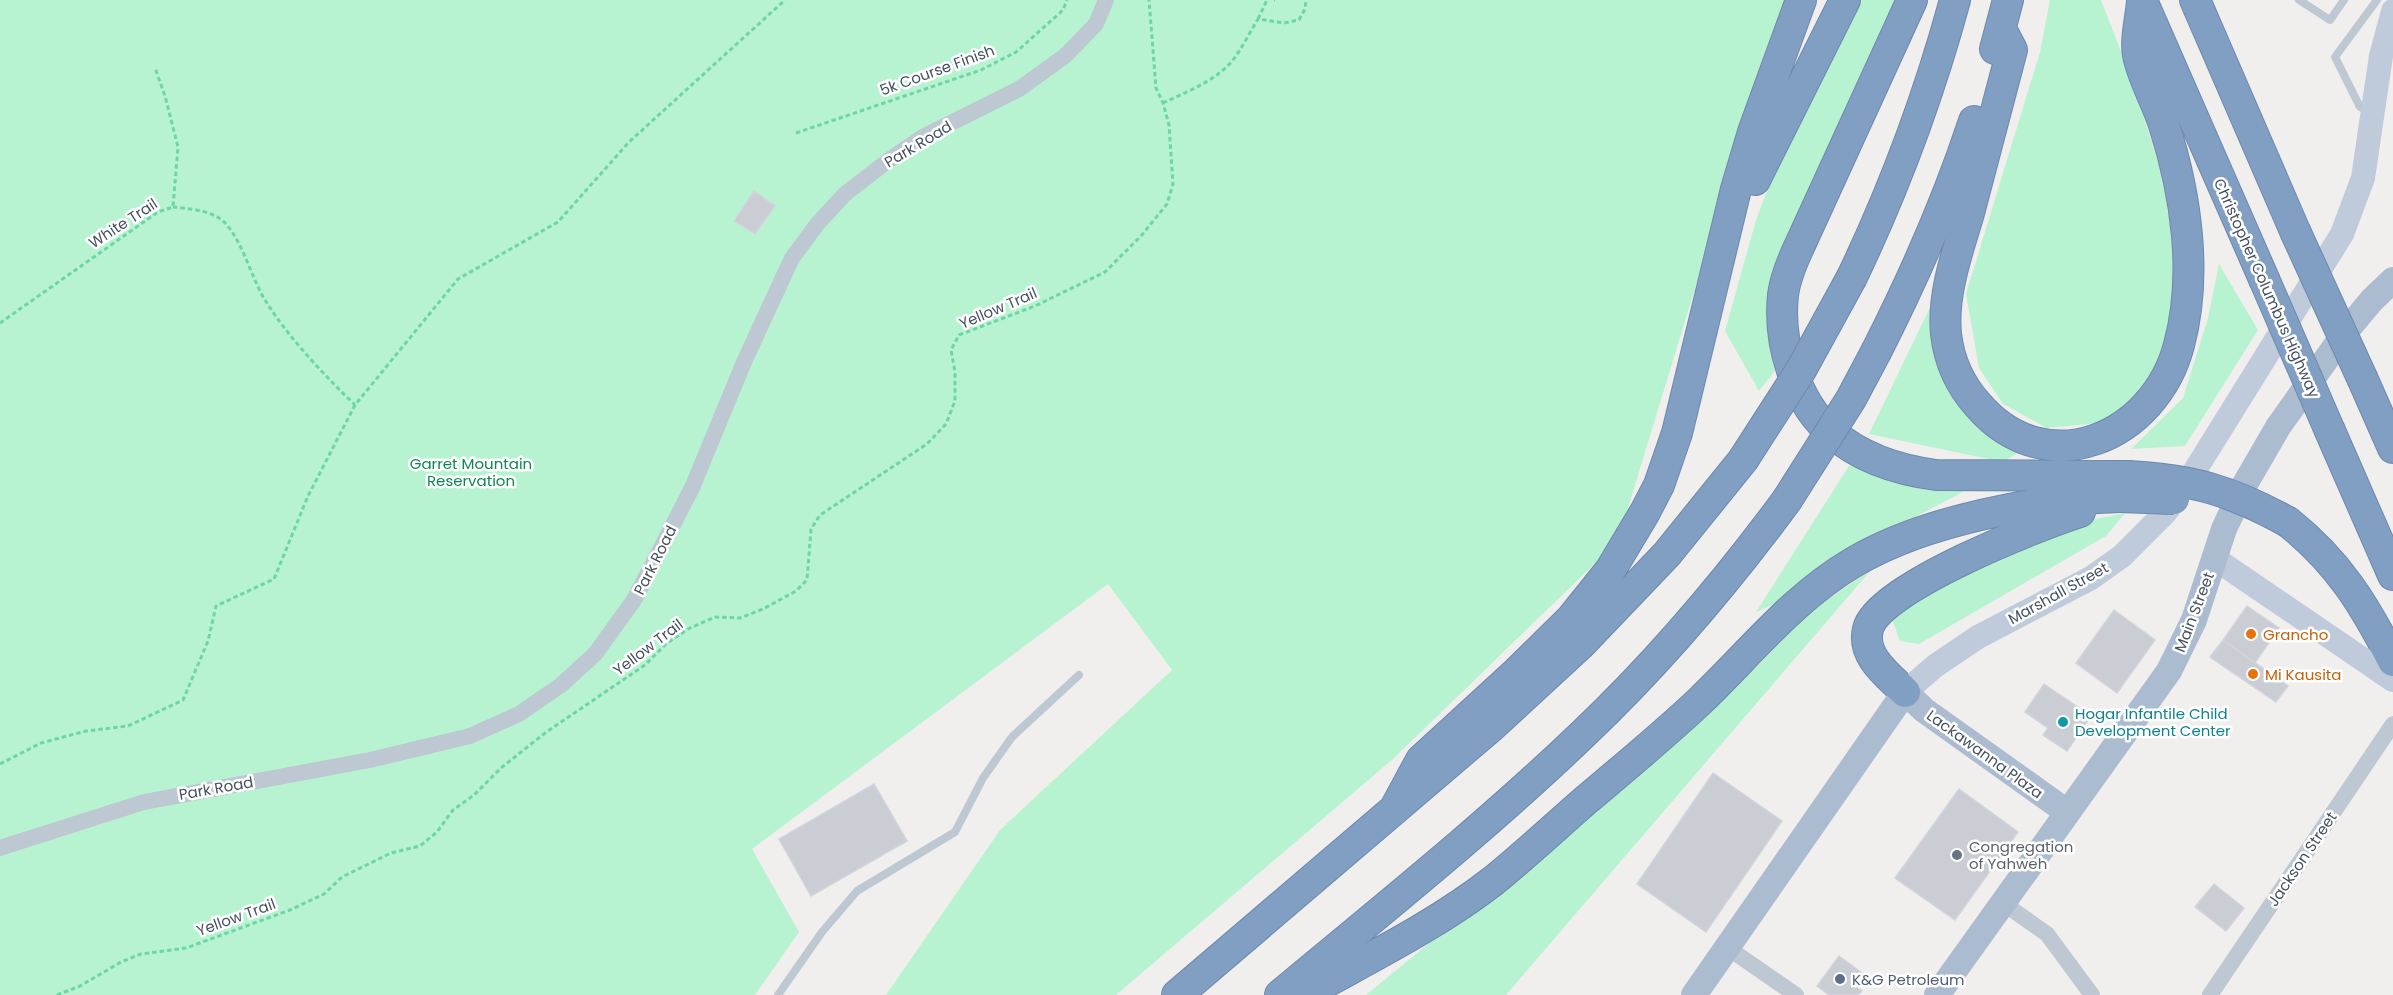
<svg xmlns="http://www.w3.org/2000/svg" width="2393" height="995" font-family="Poppins,sans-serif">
	<rect width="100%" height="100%" fill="#f1eeee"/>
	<path fill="#b8f3d1" d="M0 0H1790L1756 88 1618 541 1393 759 1116 995H886L1000 830 1172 670 1108 584 752 849 799 932 755 995H0Z
		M1862 0H1896L1772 288 1784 359 1759 391 1725 331 1756 220 1786 142Z
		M2050 0H2101L2131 77 2173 209 2174 329 2149 394 2099 423 2047 428 2003 404 1979 368 1966 294 2040 52Z
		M2219 264 2258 330 2185 446 2131 449 2183 398 2208 318Z
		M1935 297 1956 402 2021 451 2003 462 1869 434Z
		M1852 461 1965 491 1847 552 1779 602 1756 612Z
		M2125 513 2106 536 1919 644 1900 641 1892 619 1948 580 2051 528Z
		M1871 570 1506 995H1366L1439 935 1462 923 1737 687 1813 609Z"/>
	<path fill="#cacdd4" stroke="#d2d4db" stroke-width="1.5" d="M754 191 775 206 755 234 734 221Z
		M2247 606 2279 628 2255 663 2223 640Z
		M2114 610 2155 640 2117 693 2076 663Z
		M2223 640 2288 686 2276 702 2210 657Z
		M2044 684 2091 716 2067 751 2043 735 2048 728 2025 712Z
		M1713 773 1782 821 1706 932 1637 884Z
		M874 784 907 841 811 896 779 839Z
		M1959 789 2018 832 1955 920 1895 878Z
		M2214 884 2244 908 2226 931 2195 907Z
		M1839 956 1862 973 1854 985 1862 991 1858 995H1829L1817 986Z"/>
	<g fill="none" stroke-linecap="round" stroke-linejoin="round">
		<defs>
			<path id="highway" d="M1912 0 1799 247C1792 262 1785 279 1783 295 1778 342 1795 402 1832 433 1861 458 1898 470 1936 475L2128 476
				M2195 0 2295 231
				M2144 5 2264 279
				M2001 29 2012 50C1998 104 1983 158 1969 213 1958 251 1942 293 1946 334 1949 360 1960 385 1978 405 2047 485 2155 437 2179 345 2198 274 2186 194 2164 125 2157 102 2142 77 2138 55 2135 39 2141 17 2142 1
				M1995 49 2008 0
				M1755 180 1845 0
				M1852 277C1896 185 1928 99 1955 0
				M1877 350C1915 275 1948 200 1974 121
				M2363 380 2393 448
				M2330 431 2393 575
				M2288 522C2339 563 2364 604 2393 661
				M1905 692C1888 675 1861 656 1868 629 1878 588 2039 525 2080 512
				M1394 810 1421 760 1517 672 1571 619 1611 569 1645 512 1659 485 1677 433 1736 189 1753 132 1801 0
				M1177 995 1492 726 1581 644 1667 554 1743 460
				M1280 995C1382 910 1486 827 1582 735 1658 663 1725 584 1787 500
				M1303 995C1367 959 1435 926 1493 881 1525 855 1555 827 1586 800 1625 767 1664 735 1701 700 1751 652 1794 597 1854 562 1926 520 2037 499 2120 497"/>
		</defs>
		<use href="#highway" stroke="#6c89ae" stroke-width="32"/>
		<path stroke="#6dd5a6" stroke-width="3" stroke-dasharray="4.5 3" stroke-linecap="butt" d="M1274 0H1275
			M1258 19 1267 0
			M1163 103C1186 92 1216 81 1233 60 1242 48 1250 32 1258 19L1284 23 1299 20 1305 9 1306 0
			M796 133 981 70 1016 52 1063 10 1067 0
			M173 207C189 209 213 210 225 223 243 242 251 277 265 300 287 336 325 376 355 405
			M0 323 158 212 173 207 178 147 165 96 155 68
			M0 764 41 743 86 731 128 726 183 700 208 641 216 606 274 579 308 496 355 405 458 279 558 222 629 142 785 0
			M57 995 80 986 121 962 141 954 186 948 290 910 324 894 342 877 391 853 420 846 437 832 453 810 474 795 501 768 545 733 645 665 666 644 688 629 715 617 740 618 763 609 796 591 807 580 811 529 820 515 927 444 946 424 955 401V372L951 350 959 335 1035 306 1105 272 1141 236 1167 204 1173 184 1169 125 1163 103 1156 88 1149 0"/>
		<path stroke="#bdc8d2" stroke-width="8" d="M2299 0 2330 20 2344 0
			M2370 112 2360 107 2335 57 2377 0
			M778 995 822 932 857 891 955 832 983 778 1012 737 1079 675"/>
		<path stroke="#bdc8d2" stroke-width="16" d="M0 848 144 802 370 760 470 736 519 714 561 685 595 654 634 600 692 488 744 362 792 258 818 223 846 193 889 160 923 137 1019 89 1065 56 1096 24 1106 0
			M2003 903 2047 934 2092 995
			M1728 948 1796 995
			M2210 995 2393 724"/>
		<path stroke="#bfcbda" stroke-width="24" d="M2214 558 2393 680
			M1905 692 1935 666 1978 637 2091 578 2122 556 2165 513 2194 472 2342 234 2363 178 2381 56 2393 11"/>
		<path stroke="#abbcd0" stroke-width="26" d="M1694 995 1905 692 1924 710 2067 812
			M1937 995 2169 671 2194 620 2224 529 2245 484 2278 427 2347 330 2372 300 2393 280"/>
		<use href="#highway" stroke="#819ec3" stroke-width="30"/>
		<defs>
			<path id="highway-bridge" d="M2295 231 2363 380
				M2264 279 2330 431
				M1743 460 1801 370 1852 277
				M2128 476C2192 479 2232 491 2288 522
				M2120 497 2174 499
				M1787 500 1851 399 1877 350"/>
		</defs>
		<use href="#highway-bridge" stroke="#6c89ae" stroke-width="32" stroke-linecap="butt"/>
		<use href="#highway-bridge" stroke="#819ec3" stroke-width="30"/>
	</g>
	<g fill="#e8710a" stroke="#fff" stroke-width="2">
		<circle cx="2251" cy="634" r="6"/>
		<circle cx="2253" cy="674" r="6"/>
	</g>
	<circle fill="#0f9aa8" stroke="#fff" stroke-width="2" cx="2063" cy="722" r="6"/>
	<circle fill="#6b7280" stroke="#fff" stroke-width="2" cx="1957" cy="855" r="6"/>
	<circle fill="#5c6f8a" stroke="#fff" stroke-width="2" cx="1840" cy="979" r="6"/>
	<g text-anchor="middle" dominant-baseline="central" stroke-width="5" stroke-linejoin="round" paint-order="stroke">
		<g font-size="15" fill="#45515e" stroke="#fff">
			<text transform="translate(937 70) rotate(-20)">5k Course Finish</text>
			<text transform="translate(918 144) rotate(-31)">Park Road</text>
			<text transform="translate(123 223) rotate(-33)">White Trail</text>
			<text transform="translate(2267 288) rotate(66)">Christopher Columbus Highway</text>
			<text transform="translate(998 308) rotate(-23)">Yellow Trail</text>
			<text transform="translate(655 560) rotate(-63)">Park Road</text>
			<text transform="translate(2058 593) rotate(-29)">Marshall Street</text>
			<text transform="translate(2194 612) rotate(-69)">Main Street</text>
			<text transform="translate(648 647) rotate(-37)">Yellow Trail</text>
			<text transform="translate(1985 754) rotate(36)">Lackawanna Plaza</text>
			<text transform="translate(216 788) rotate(-10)">Park Road</text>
			<text transform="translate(2302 859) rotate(-56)">Jackson Street</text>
			<text transform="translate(236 917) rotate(-20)">Yellow Trail</text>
		</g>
		<g font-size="15" fill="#0d874f" stroke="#fff">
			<text x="471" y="463">Garret Mountain<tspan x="471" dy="17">Reservation</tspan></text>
		</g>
		<g font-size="15" fill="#c56008" stroke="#fff" text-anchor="start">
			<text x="2263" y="634">Grancho</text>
			<text x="2265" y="674">Mi Kausita</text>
		</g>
		<g font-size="15" fill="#0d838f" stroke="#fff" text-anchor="start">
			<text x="2075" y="713">Hogar Infantile Child<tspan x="2075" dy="17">Development Center</tspan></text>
		</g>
		<g font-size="15" fill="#5b616d" stroke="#fff" text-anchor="start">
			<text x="1969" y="846">Congregation<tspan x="1969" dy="17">of Yahweh</tspan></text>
		</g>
		<g font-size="15" fill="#4e5e75" stroke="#fff" text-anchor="start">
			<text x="1852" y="979">K&amp;G Petroleum</text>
		</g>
	</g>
</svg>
